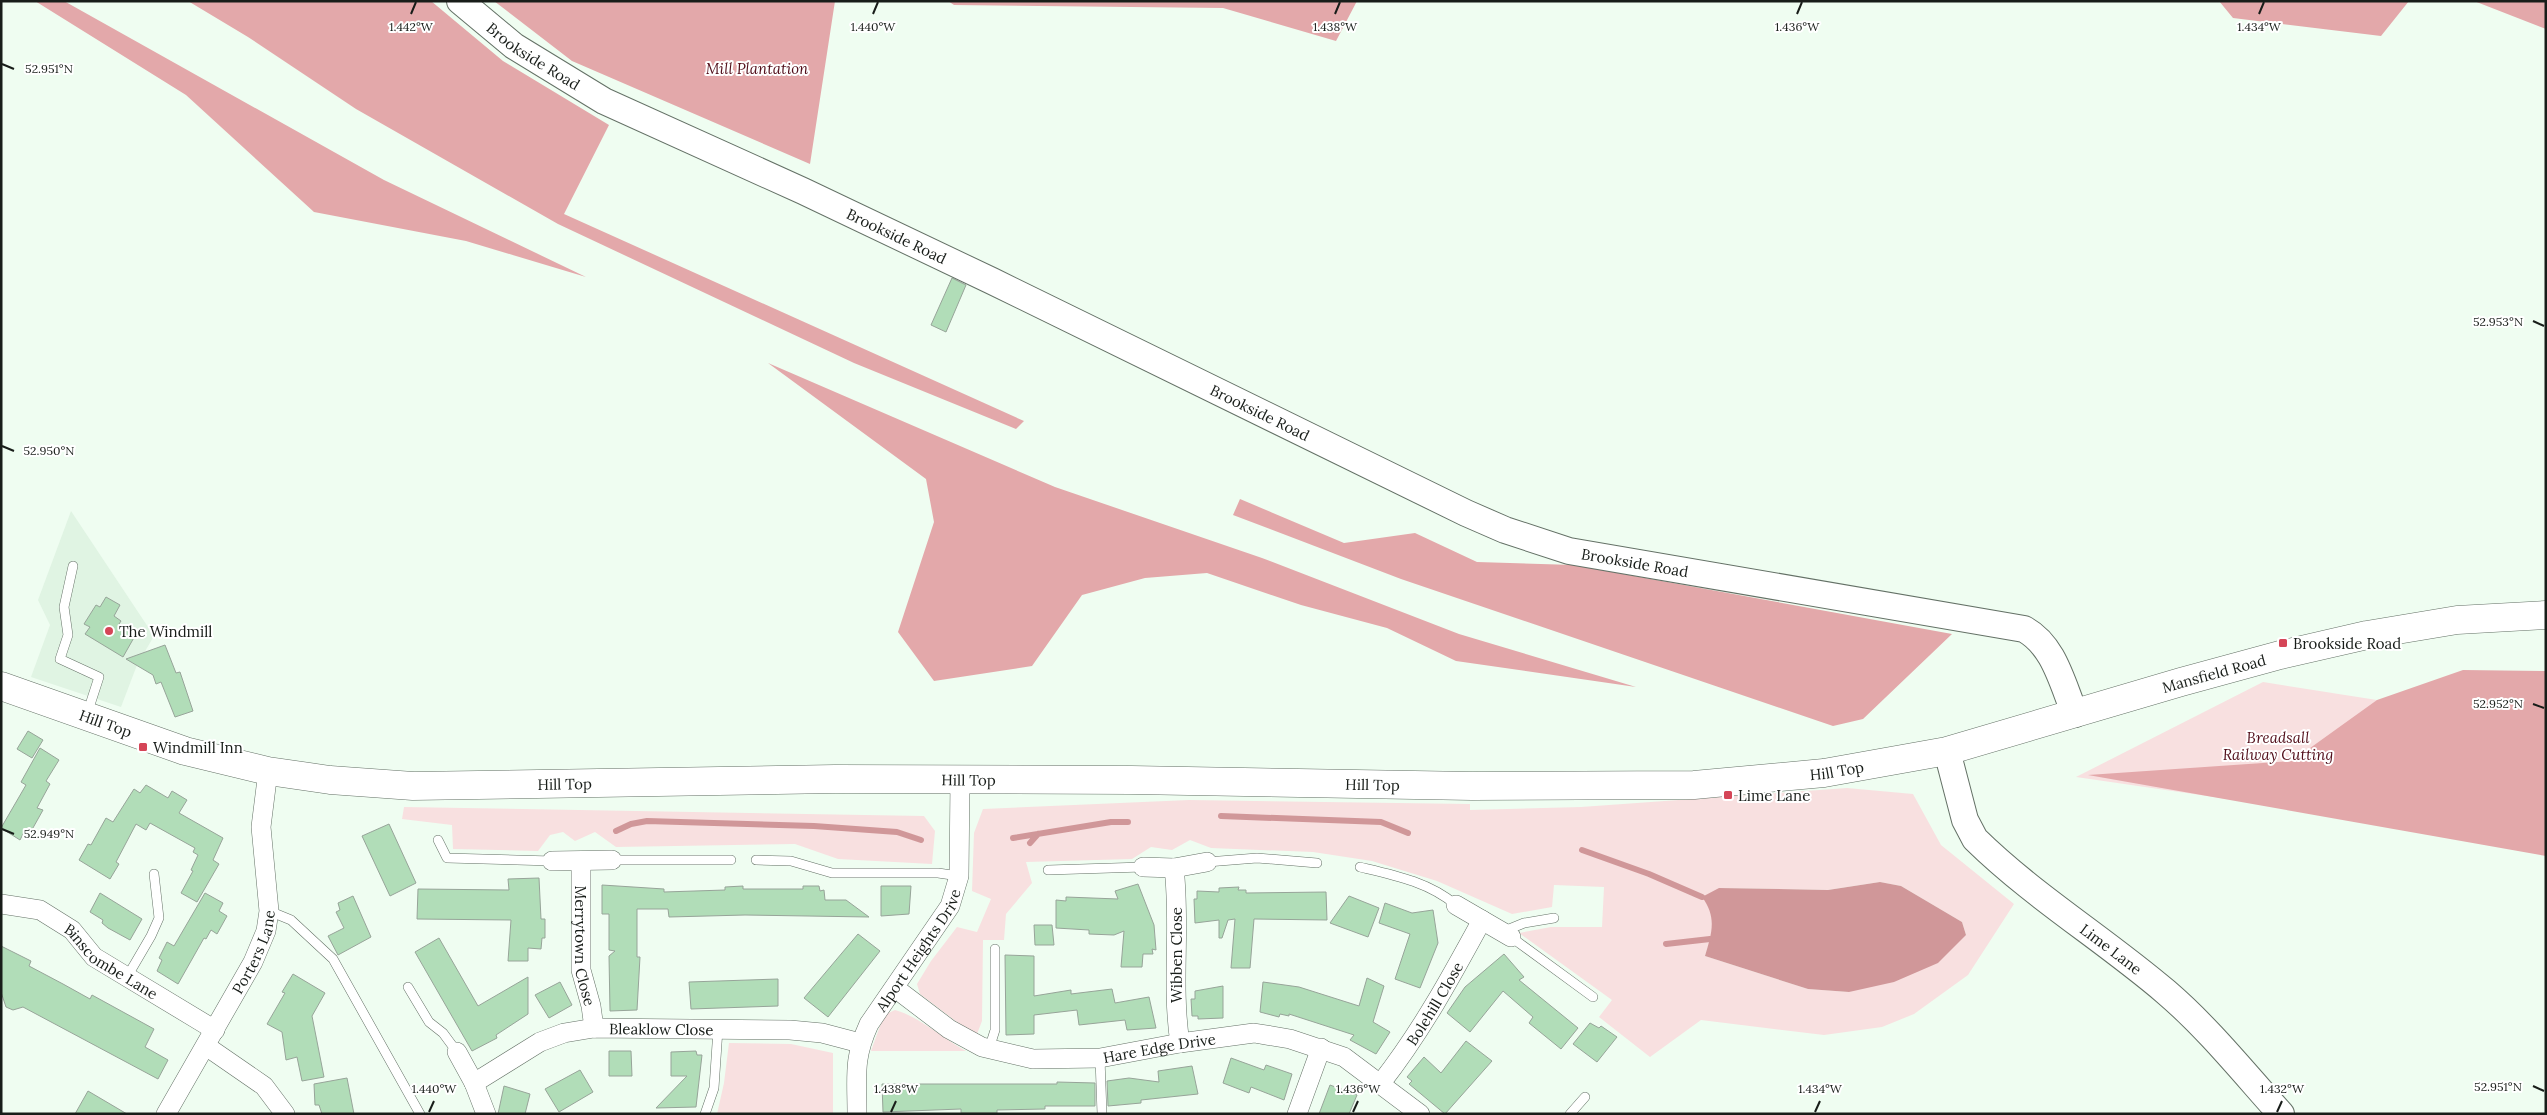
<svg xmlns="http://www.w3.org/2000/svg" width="2547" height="1115" font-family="Lora,serif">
	<rect width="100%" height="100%" fill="#effdf1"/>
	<path fill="#e0f4e3" d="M71 511 154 636 137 665 121 707 31 677 50 625 38 600Z"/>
	<path fill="#f8e0e0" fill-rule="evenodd" d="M2263 682 2377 700 2546 845 2076 777Z
		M1847 788 1913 794 1941 845 2014 904 1968 975 1914 1014 1882 1027 1824 1035 1701 1020 1650 1057 1599 1017 1612 1000 1519 933 1551 927H1602L1604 887 1554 885 1552 907 1512 914 1437 881 1372 861 1313 852 1211 848 1190 840 1172 850 1151 847 1132 859 1026 862 1032 883 1006 914 1004 940H983L982 1021 977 1034 962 1026 920 994 917 984 931 961 957 927 977 932 991 899 972 891 974 833 983 809 1189 800 1470 804V810L1581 807ZM1880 882 1901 886 1962 922 1966 935 1849 992 1808 989 1705 956 1714 928 1710 907 1719 888 1828 890Z
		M404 807 924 816 935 831 932 864 838 859 795 844 616 847 595 832 575 841 563 832 550 835 538 851 453 849 452 825 402 819Z
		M895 1010C918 1016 944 1039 966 1051H871L884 1015Z
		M729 1043 791 1044 833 1053V1114H717L724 1083Z"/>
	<path fill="#e3a8aa" d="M35 1H64L384 180 586 277 466 241 314 212 186 95Z
		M188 1H431L503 61 609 125 564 214 1024 421 1016 429 854 363 558 224 356 109 248 37Z
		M494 1H835L810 164 572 61Z
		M948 1H1357L1336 41 1223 8 954 5Z
		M2219 1H2409L2381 36 2233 18Z
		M2474 1H2546V29Z
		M768 363 1055 487 1262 558 1459 634 1636 687 1456 661 1387 628 1301 605 1207 573 1145 578 1082 595 1032 666 934 681 898 632 934 522 926 479Z
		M1240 499 1344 543 1415 533 1477 562 1574 565 1952 634 1863 719 1833 726 1401 579 1233 515Z
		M2463 670 2546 671V856L2088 775 2292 761 2377 700Z"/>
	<path fill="#d09799" d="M1880 882 1901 886 1962 922 1966 935 1938 963 1894 982 1849 992 1808 989 1705 956C1712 933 1717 917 1702 897L1719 888 1828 890Z"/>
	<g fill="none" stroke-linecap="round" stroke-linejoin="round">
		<path stroke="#d09799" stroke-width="6" d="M1221 816 1381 822 1408 833
			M616 831 631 824 647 821 814 826 897 832 921 840
			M1013 838 1111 822H1128
			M1030 843 1038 834
			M1582 850 1649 874 1702 897
			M1666 944 1710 939"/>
	</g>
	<path fill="#b1ddb8" stroke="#97a499" d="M952 278 966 285 946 332 931 325Z
		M106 597 120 605 114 616 121 621 119 624 136 634 123 657 85 634 90 627 84 624 96 605 100 607Z
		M165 645 176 673 180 672 193 711 175 717 161 682 156 684 153 675 126 659Z
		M28 731 43 740 32 758 17 749Z
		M40 748 59 760 46 781 50 784 37 808 43 810 29 835 24 832 20 840 1 828 26 785 21 782Z
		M146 785 168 798 172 791 187 800 179 813 223 838 213 860 219 864 197 902 181 893 193 871 191 870 198 855 193 852 195 848 150 823 146 830 136 824 116 862 119 864 110 879 79 860 88 844 91 845 106 818 113 822 134 789 140 793Z
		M389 824 416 883 390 896 362 836Z
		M539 878 541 919H545V938H542L541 949 528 948V961H508L511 920 417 919 418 889 509 890 508 879Z
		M1138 884 1154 925 1156 950 1152 949 1153 954H1143L1142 967H1121L1124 931 1114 935 1089 934V930L1056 928V900L1066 901V897L1118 899 1115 891Z
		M602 885 664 889V892L725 890V887L743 886V889H803V886H819L820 891 824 890 825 900H846L869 917 745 915 669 917 668 909H637V957H640L637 1010 610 1011 609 956 615 951 609 950V914H602Z
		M881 886H911L909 914 881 916Z
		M1239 887 1238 890H1246V893L1326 892 1327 920 1254 919 1250 968H1231L1235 919 1228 920 1222 938H1219V920L1195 923 1194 899H1197V891L1219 892V888Z
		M100 893 142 919 130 940 108 928 102 923 103 920 90 912Z
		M205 893 223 903 219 911 227 916 217 934 211 930 206 939 204 938 178 984 157 971 162 960 159 958 167 942 174 946Z
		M353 896 371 937 338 955 328 936 344 928 336 912 340 910 338 903Z
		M1349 896 1379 908 1368 937 1330 923Z
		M1385 903 1412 913 1433 910 1438 943 1420 988 1395 979 1410 934 1379 923Z
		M1034 925H1052L1054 945H1035Z
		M858 934 880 951 828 1017 804 998Z
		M439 938 478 1006 528 977V1014L496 1035 497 1038 472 1051 415 952Z
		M1 946 31 961 29 966 63 984 90 999 92 995 154 1029 145 1047 168 1060 158 1079 23 1007 13 1010 6 1007 1 992Z
		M1504 954 1524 977 1519 980 1578 1028 1561 1049 1529 1023 1533 1017 1503 991 1470 1032 1447 1013 1465 987Z
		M1005 955 1034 956V996L1071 990V994L1112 989 1115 1003 1149 997 1156 1028 1127 1030 1125 1020 1079 1025 1077 1010 1034 1015V1034L1006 1035Z
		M293 974 325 993 312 1016 324 1077 302 1081 297 1057 286 1060 282 1032 267 1024 285 993 282 992Z
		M1367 978 1384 986 1373 1022 1390 1032 1376 1054 1350 1040 1354 1035 1289 1014V1016L1280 1014 1279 1017 1260 1012 1263 982 1299 987 1359 1006Z
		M778 979V1006L691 1009 689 982Z
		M560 982 572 1005 549 1018 535 995Z
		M1223 986V1018L1198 1019V1016H1192L1191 999H1195V991Z
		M1590 1023 1599 1028 1601 1026 1617 1037 1597 1062 1573 1044Z
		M1466 1041 1492 1061 1445 1114 1409 1084 1412 1081 1407 1077 1424 1057 1441 1073Z
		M609 1051H631L632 1076H609Z
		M696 1051 697 1055H702L696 1107 656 1108 687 1076H671V1052Z
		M1231 1058 1264 1070 1266 1065 1292 1074 1284 1100 1251 1087 1249 1093 1223 1083Z
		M1192 1066 1198 1094 1141 1100V1103L1108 1106 1107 1081 1129 1078 1159 1082 1158 1071Z
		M580 1070 593 1092 559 1112 545 1089Z
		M347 1078 354 1114H322L319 1105H315L314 1084Z
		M1057 1082 1095 1083V1106H1045V1109L997 1110V1113H961V1109L883 1112 882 1084H1057Z
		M1330 1085 1357 1095 1349 1114H1319Z
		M504 1086 530 1094 525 1114H498Z
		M88 1091 127 1114H75Z"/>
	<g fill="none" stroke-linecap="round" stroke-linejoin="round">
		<defs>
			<path id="lane" d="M73 566 64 607 68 635 60 659 99 677 87 714
				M438 840 447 858 552 861
				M612 860H731
				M756 860 791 861 832 873H938L959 876
				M1207 862 1257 858 1317 863
				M1360 867C1394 875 1429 882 1456 905
				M1048 870 1143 867
				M269 911 291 920 333 959 420 1114
				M1502 932 1524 923 1554 918
				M1511 937 1593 997
				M127 977 151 936 159 918 154 874
				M408 987 429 1022 443 1033 457 1052
				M989 1049 995 1030V949
				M1100 1058 1102 1114
				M705 1114 714 1088 718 1029
				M1570 1114 1585 1097"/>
			<g id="street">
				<path d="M552 861 612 860"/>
				<path id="s1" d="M581 862V970L591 1006 594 1028"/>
				<path d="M1143 867 1174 868 1207 862"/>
				<path d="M1174 868C1181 926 1171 985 1180 1043"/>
				<path id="s2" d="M1 904 40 910 72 930 94 957 215 1030"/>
				<path d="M1456 905 1511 937"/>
				<path id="s3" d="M895 988 949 1029 982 1047 1033 1059 1100 1058 1180 1043 1254 1033 1290 1039 1344 1057 1420 1114"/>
				<path d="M206 1046 264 1086 285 1114"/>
				<path d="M457 1052 474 1083 486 1114"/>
				<path id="s4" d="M474 1083 540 1042 564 1033 594 1028 790 1030 822 1033 860 1043"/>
				<path id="s5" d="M1381 1083C1421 1032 1451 977 1482 920"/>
				<path id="s6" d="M166 1114 253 962 266 931 269 911 261 827 268 771"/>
				<path id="s7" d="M857 1114C857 1076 853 1059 869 1024L950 906 959 876 960 780"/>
				<path d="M1297 1114 1321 1048"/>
			</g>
			<g id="secondary">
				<path id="s8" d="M460 1 514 46 604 101 803 191 992 281 1466 513 1505 530 1569 551 2024 629C2054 645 2062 683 2075 714"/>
				<path id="s9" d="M1947 751 1965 820 1975 839C2033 896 2104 939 2166 992 2208 1028 2244 1073 2281 1114"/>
			</g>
			<g id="primary">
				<path id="s10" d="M1 686 185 751 268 771 330 780 413 786 835 779 1132 780 1472 786 1694 785 1824 773 1947 751 2181 682 2280 655 2367 635 2457 620 2546 615"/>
			</g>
		</defs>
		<use href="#lane" stroke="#647166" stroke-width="10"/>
		<use href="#street" stroke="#647166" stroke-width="20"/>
		<use href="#secondary" stroke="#647166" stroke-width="28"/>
		<use href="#primary" stroke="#647166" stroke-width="29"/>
		<use href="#lane" stroke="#fff" stroke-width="9"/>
		<use href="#street" stroke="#fff" stroke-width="19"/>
		<use href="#secondary" stroke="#fff" stroke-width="26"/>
		<use href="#primary" stroke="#fff" stroke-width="28"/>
	</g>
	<path fill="none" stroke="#181d19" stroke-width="2" d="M411 14 416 2M873 14 878 2M1335 14 1340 2M1797 14 1802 2M2259 14 2264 2M2 64 14 69M2533 321 2544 326M2 446 14 451M2533 704 2544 708M2 829 14 834M2533 1086 2544 1091M429 1112 434 1101M891 1112 896 1101M1353 1112 1358 1101M1815 1112 1820 1101M2277 1112 2282 1101"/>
	<g fill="#d54557" stroke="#fff" stroke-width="2">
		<circle cx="109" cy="631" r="5"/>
		<rect x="2278" y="638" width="10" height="10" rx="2.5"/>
		<rect x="138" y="742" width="10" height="10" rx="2.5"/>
		<rect x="1723" y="790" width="10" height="10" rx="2.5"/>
	</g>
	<g text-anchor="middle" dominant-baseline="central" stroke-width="4" stroke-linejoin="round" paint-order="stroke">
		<g font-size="15" fill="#181d19" stroke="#fff">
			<text stroke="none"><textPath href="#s8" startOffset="92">Brookside Road</textPath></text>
			<text stroke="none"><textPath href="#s8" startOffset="498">Brookside Road</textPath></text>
			<text stroke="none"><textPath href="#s8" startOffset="902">Brookside Road</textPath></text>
			<text stroke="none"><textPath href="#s8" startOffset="1308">Brookside Road</textPath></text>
			<text stroke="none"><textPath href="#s10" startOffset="2241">Mansfield Road</textPath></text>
			<text stroke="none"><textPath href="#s10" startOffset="111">Hill Top</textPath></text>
			<text stroke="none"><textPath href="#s10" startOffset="1851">Hill Top</textPath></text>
			<text stroke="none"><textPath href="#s10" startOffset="982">Hill Top</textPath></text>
			<text stroke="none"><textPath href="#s10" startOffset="578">Hill Top</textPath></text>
			<text stroke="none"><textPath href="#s10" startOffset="1386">Hill Top</textPath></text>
			<text stroke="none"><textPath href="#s1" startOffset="84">Merrytown Close</textPath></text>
			<text stroke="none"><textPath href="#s7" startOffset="181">Alport Heights Drive</textPath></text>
			<text stroke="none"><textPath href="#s9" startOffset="268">Lime Lane</textPath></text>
			<text stroke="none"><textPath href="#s6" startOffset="185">Porters Lane</textPath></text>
			<text transform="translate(1176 955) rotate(-90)">Wibben Close</text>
			<text stroke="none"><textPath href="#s2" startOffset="128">Binscombe Lane</textPath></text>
			<text stroke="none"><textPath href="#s5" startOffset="96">Bolehill Close</textPath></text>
			<text stroke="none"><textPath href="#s4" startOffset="201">Bleaklow Close</textPath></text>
			<text stroke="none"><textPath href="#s3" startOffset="285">Hare Edge Drive</textPath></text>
		</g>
		<g font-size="15" font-style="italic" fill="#510d19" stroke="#fff">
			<text x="757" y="68">Mill Plantation</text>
			<text x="2278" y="737">Breadsall<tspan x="2278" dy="17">Railway Cutting</tspan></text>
		</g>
		<g font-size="15" fill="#181d19" stroke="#fff" text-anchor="start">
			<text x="119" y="631">The Windmill</text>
			<text x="2293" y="643">Brookside Road</text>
			<text x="153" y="747">Windmill Inn</text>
			<text x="1738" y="795">Lime Lane</text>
		</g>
	</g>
	<g font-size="12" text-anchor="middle" fill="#181d19" stroke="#fff" stroke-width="4" stroke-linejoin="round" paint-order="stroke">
		<text x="411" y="31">1.442°W</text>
		<text x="873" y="31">1.440°W</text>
		<text x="1335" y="31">1.438°W</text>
		<text x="1797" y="31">1.436°W</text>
		<text x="2259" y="31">1.434°W</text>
		<text x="49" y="73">52.951°N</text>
		<text x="2498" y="326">52.953°N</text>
		<text x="49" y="455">52.950°N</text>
		<text x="2498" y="708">52.952°N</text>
		<text x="49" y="838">52.949°N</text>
		<text x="2498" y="1091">52.951°N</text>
		<text x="434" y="1093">1.440°W</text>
		<text x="896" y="1093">1.438°W</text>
		<text x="1358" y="1093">1.436°W</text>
		<text x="1820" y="1093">1.434°W</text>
		<text x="2282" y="1093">1.432°W</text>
	</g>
	<rect width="2547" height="1115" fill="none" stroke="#181d19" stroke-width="5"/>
</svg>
